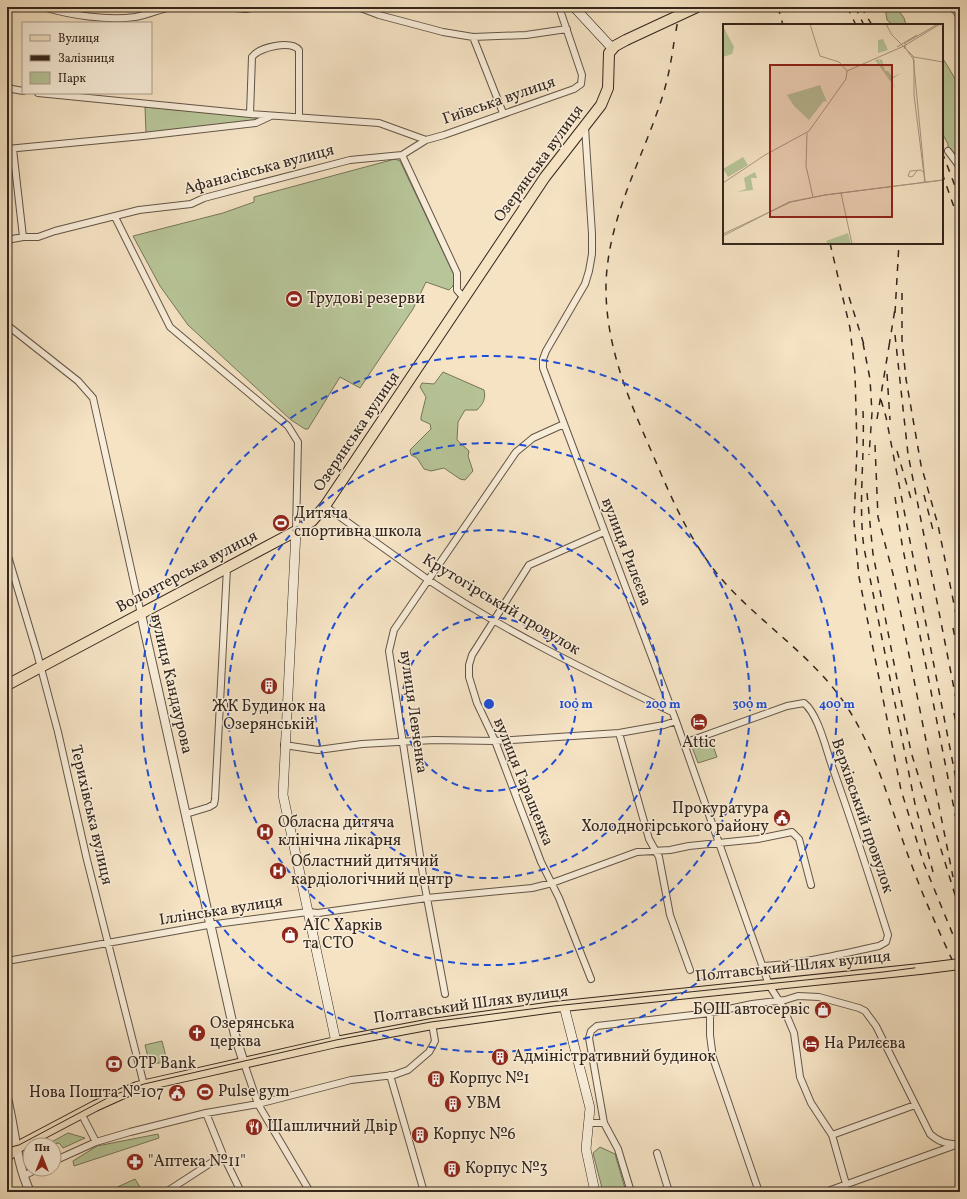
<svg xmlns="http://www.w3.org/2000/svg" width="967" height="1199" font-family="Vollkorn,serif">
	<rect width="100%" height="100%" fill="#f5e3c4"/>
	<filter id="stains"><feTurbulence type="fractalNoise" baseFrequency=".005" numOctaves="4"/><feColorMatrix values="0 0 0 0 .2 0 0 0 0 .09 0 0 0 0 .02 0 0 0 .5 -.17"/></filter>
	<radialGradient id="worn" r=".72"><stop offset=".6" stop-color="#630" stop-opacity="0"/><stop offset="1" stop-color="#630" stop-opacity=".3"/></radialGradient>
	<path fill="#b7c598" stroke="#76765a" d="M885 7H899L898 10 904 18 906 25H893L887 20Z
		M942 7H960V15L956 18 953 13Z
		M942 57C955 79 966 91 956 116L960 144V165L948 147V144L942 133Z
		M145 107 256 117 255 120 146 133Z
		M395 159 400 161 455 277 453 286 449 290 426 282 413 309 360 388 340 377 308 429H305L291 420 188 325 160 286 133 236 223 213 254 202V197Z
		M443 372 484 390C486 399 483 404 477 410H465L458 422 457 440 469 451 468 456 473 471 465 480 460 479 444 468 431 471 424 469 417 458 411 455 410 450 431 429 430 424 421 420V417L426 397 420 387 422 383 434 384Z
		M711 740 717 757 698 763 692 747Z
		M162 1041 167 1061 150 1065 145 1045Z
		M68 1133 85 1138 63 1148 59 1143 46 1145Z
		M158 1134 159 1138 74 1166 73 1161 97 1146Z
		M600 1147 615 1154 626 1192H603L593 1153Z
		M135 1179 143 1192H112L111 1190Z"/>
	<g fill="none" stroke-linecap="round" stroke-linejoin="round">
		<defs>
			<path id="minor" d="M43 7C70 15 107 21 135 17 147 15 158 10 170 7
				M223 7 246 9 255 7
				M358 7 379 15 443 32 473 37 526 35 567 29
				M473 37 503 113
				M7 88 23 91
				M38 93 250 114 379 123 426 140 444 135 574 89 581 84 582 75 559 7
				M250 114 252 57C259 47 291 40 299 50V117
				M585 127 592 234V254L589 271 585 284 546 351 543 359V368L676 721 769 985 783 1007 794 1033 800 1077 811 1103 832 1135 846 1184
				M7 149 143 136 256 123 271 116
				M13 149 23 237
				M948 151 960 167
				M402 155 457 273V290L464 298
				M115 217 170 327 288 426 298 442 296 531
				M7 240 23 237H38L55 231 139 210 191 204 204 198 350 160 402 155 426 140
				M7 325 78 381 93 398 141 614
				M325 506C359 530 393 555 427 579 504 631 589 672 672 712
				M7 553 37 653 58 732 87 860 144 1085
				M619 733 649 839 659 857 670 915 690 970
				M684 743 787 706 804 703C818 714 826 749 832 766 852 822 870 878 888 935L886 942 879 946C841 954 802 964 762 966
				M284 745 318 750 362 744 434 740 495 741 619 733 664 725 676 721
				M186 814 209 807 214 804 215 799 227 568
				M7 961 208 925 308 912 318 913 427 898 532 888 552 883 637 852 670 850 689 846 758 839 792 832 799 839 811 885
				M591 979 559 898 541 862 495 741 477 703 469 677V665L472 655 529 565 604 532
				M445 994 424 882 389 651 394 630 516 452 533 438 564 424
				M710 1013V1035L713 1058 759 1192
				M244 1063 258 1104 310 1192
				M390 1075 424 1192
				M81 1113 96 1142
				M206 1113 223 1155 241 1192
				M589 1123H604
				M832 1135 915 1105
				M657 1153 669 1192
				M54 1161 96 1142 130 1132 206 1113 258 1104 351 1080 394 1075 408 1070 429 1052 433 1045 435 1041 432 1024
				M23 1176 38 1169
				M166 1192 223 1155
				M631 1192 618 1149 604 1123 589 1038 591 1031 597 1026 710 1013 752 1004 785 1000 798 996 819 997 859 1008 865 1011 876 1026 930 1134C939 1142 946 1144 957 1144
				M825 1192 953 1146"/>
			<path id="tertiary" d="M141 614 235 1035 244 1063
				M7 1098C15 1130 16 1162 30 1192"/>
			<path id="secondary" d="M574 7 612 48
				M296 531 283 795 336 1042
				M564 1006 590 1108 586 1149 595 1192"/>
			<path id="primary" d="M7 685 296 531 312 521 325 506 545 177 601 105 608 88 609 53 615 46 626 40
				M7 1156 23 1144 95 1106 137 1087 336 1042 432 1024 554 1007 920 969"/>
		</defs>
		<use href="#minor" stroke="#645547" stroke-width="8"/>
		<use href="#tertiary" stroke="#645547" stroke-width="10"/>
		<use href="#secondary" stroke="#34261d" stroke-width="10"/>
		<use href="#primary" stroke="#34261d" stroke-width="12"/>
		<use href="#minor" stroke="#f8edd9" stroke-width="6"/>
		<use href="#tertiary" stroke="#f8edd9" stroke-width="8"/>
		<use href="#secondary" stroke="#f8edd9" stroke-width="9"/>
		<use href="#primary" stroke="#f5e3c4" stroke-width="10"/>
		<path stroke="#34261d" stroke-width="1" d="M7 1148 19 1145 111 1096 144 1084 336 1040 431 1022 554 1006 883 972 960 962"/>
		<path stroke="#34261d" stroke-width="1.5" stroke-dasharray="7 7" stroke-linecap="butt" d="M778 7 783 25
			M847 7 856 25
			M855 7 864 25
			M861 7 872 25
			M676 31 680 7
			M674 42C671 63 667 84 660 104 640 164 608 219 606 284 605 346 629 400 653 455 672 500 692 546 725 583 765 627 817 659 849 710 881 762 891 811 912 866 926 904 943 940 960 977
			M942 152 960 199
			M942 173 954 207
			M830 243 850 328 855 373 857 448 854 522 859 577 901 790 924 864 960 952
			M902 293V340L906 379 921 465 938 525 960 634
			M849 297 865 348
			M895 313 899 243
			M895 335 908 454 960 719
			M863 343 870 379 872 413 869 455
			M889 346 895 309
			M887 374 890 420
			M881 400 886 417 960 800
			M863 411C865 457 858 503 864 548L915 804 933 872
			M877 419 890 340
			M875 445 878 517 893 574 953 877
			M897 451 911 499
			M867 493 873 554 911 752 960 911
			M924 495 934 534
			M895 497 902 544 960 839
			M953 628 960 661
			M954 713 960 742"/>
		<defs>
			<path id="primary-bridge" d="M626 40 697 7
				M920 969 960 964"/>
		</defs>
		<use href="#primary-bridge" stroke="#34261d" stroke-width="12" stroke-linecap="butt"/>
		<use href="#primary-bridge" stroke="#f5e3c4" stroke-width="10"/>
	</g>
	<g fill="none" stroke="#1d4ed8" stroke-width="2" stroke-dasharray="7 5">
		<circle cx="489" cy="704" r="87"/>
		<circle cx="489" cy="704" r="174"/>
		<circle cx="489" cy="704" r="261"/>
		<circle cx="489" cy="704" r="348"/>
	</g>
	<defs>
		<symbol id="stadium-disc" viewBox="-11 -11 22 22"><circle r="9.5" fill="#8f2418" stroke="#f8edd9"/><path d="M0-5a6.5 5 0 1 0 0 10a6.5 5 0 1 0 0-10ZM-3.5-1.8h7v3.6h-7Z" fill="#fff"/></symbol>
		<symbol id="building-disc" viewBox="-11 -11 22 22"><circle r="9.5" fill="#8f2418" stroke="#f8edd9"/><path d="M-4-6H4V6H1V3H-1V6H-4ZM-2.5-4.3h1.7v1.8h-1.7ZM.8-4.3h1.7v1.8H.8ZM-2.5-1h1.7V.8h-1.7ZM.8-1h1.7V.8H.8Z" fill="#fff"/></symbol>
		<symbol id="hotel-disc" viewBox="-11 -11 22 22"><circle r="9.5" fill="#8f2418" stroke="#f8edd9"/><path d="M-6-4.5h1.5V1H6V5H4.5V3h-9V5H-6ZM-4 0a1.8 1.8 0 1 1 3.6 0ZM.5 0V-2.5h3Q6-2.5 6 0Z" fill="#fff"/></symbol>
		<symbol id="civic-disc" viewBox="-11 -11 22 22"><circle r="9.5" fill="#8f2418" stroke="#f8edd9"/><path d="M-.6-6.5H3V-4.5H.6V-3L4-1V1h2V6H-6V1h2V-1L-.6-3ZM-1.2 2.5V6h2.4V2.5Z" fill="#fff"/></symbol>
		<symbol id="hospital-disc" viewBox="-11 -11 22 22"><circle r="9.5" fill="#8f2418" stroke="#f8edd9"/><path d="M-5-5h3v3.5h4V-5h3V5h-3V1.5h-4V5h-3Z" fill="#fff"/></symbol>
		<symbol id="shop-disc" viewBox="-11 -11 22 22"><circle r="9.5" fill="#8f2418" stroke="#f8edd9"/><path d="M-5-2.5h2.3a2.7 3.5 0 0 1 5.4 0H5L5.5 6h-11ZM-1.5-2.5h3a1.5 2.3 0 0 0-3 0Z" fill="#fff"/></symbol>
		<symbol id="church-disc" viewBox="-11 -11 22 22"><circle r="9.5" fill="#8f2418" stroke="#f8edd9"/><path d="M-1.2-6h2.4v3.5h3.3v2.4h-3.3V6h-2.4V-.1h-3.3v-2.4h3.3Z" fill="#fff"/></symbol>
		<symbol id="bank-disc" viewBox="-11 -11 22 22"><circle r="9.5" fill="#8f2418" stroke="#f8edd9"/><path d="M-6-4H6V4H-6ZM0-2.3a2.3 2.3 0 1 0 0 4.6a2.3 2.3 0 1 0 0-4.6Z" fill="#fff"/></symbol>
		<symbol id="restaurant-disc" viewBox="-11 -11 22 22"><circle r="9.5" fill="#8f2418" stroke="#f8edd9"/><path d="M-5-6h1v4h1v-4h1v4h1v-4h1v5L-1.5 .5V6h-2V.5L-5-1ZM5-6V6H3V1.5H1.5Q1.5-4 5-6Z" fill="#fff"/></symbol>
		<symbol id="pharmacy-disc" viewBox="-11 -11 22 22"><circle r="9.5" fill="#8f2418" stroke="#f8edd9"/><path d="M-2-6h4v4h4v4h-4v4h-4v-4h-4v-4h4Z" fill="#fff"/></symbol>
	</defs>
	<g fill-rule="evenodd">
		<use href="#stadium-disc" x="284" y="289" width="20" height="20"/>
		<use href="#stadium-disc" x="271" y="513" width="20" height="20"/>
		<use href="#building-disc" x="259" y="676" width="20" height="20"/>
		<use href="#hotel-disc" x="689" y="712" width="20" height="20"/>
		<use href="#civic-disc" x="772" y="808" width="20" height="20"/>
		<use href="#hospital-disc" x="255" y="822" width="20" height="20"/>
		<use href="#hospital-disc" x="268" y="861" width="20" height="20"/>
		<use href="#shop-disc" x="280" y="925" width="20" height="20"/>
		<use href="#shop-disc" x="813" y="1000" width="20" height="20"/>
		<use href="#church-disc" x="187" y="1023" width="20" height="20"/>
		<use href="#hotel-disc" x="801" y="1034" width="20" height="20"/>
		<use href="#building-disc" x="490" y="1047" width="20" height="20"/>
		<use href="#bank-disc" x="104" y="1054" width="20" height="20"/>
		<use href="#building-disc" x="426" y="1069" width="20" height="20"/>
		<use href="#stadium-disc" x="195" y="1082" width="20" height="20"/>
		<use href="#civic-disc" x="167" y="1083" width="20" height="20"/>
		<use href="#building-disc" x="443" y="1094" width="20" height="20"/>
		<use href="#restaurant-disc" x="244" y="1117" width="20" height="20"/>
		<use href="#building-disc" x="410" y="1125" width="20" height="20"/>
		<use href="#pharmacy-disc" x="125" y="1152" width="20" height="20"/>
		<use href="#building-disc" x="442" y="1159" width="20" height="20"/>
	</g>
	<g text-anchor="middle" dominant-baseline="central" stroke-width="3" stroke-linejoin="round" paint-order="stroke">
		<g font-size="16" fill="#34261d" stroke="#f8edd9">
			<text transform="translate(499 101) rotate(-19)">Гиївська вулиця</text>
			<text transform="translate(539 164) rotate(-54)">Озерянська вулиця</text>
			<text transform="translate(259 170) rotate(-15)">Афанасівська вулиця</text>
			<text transform="translate(357 432) rotate(-56)">Озерянська вулиця</text>
			<text transform="translate(626 552) rotate(69)">вулиця Рилєєва</text>
			<text transform="translate(187 572) rotate(-28)">Волонтерська вулиця</text>
			<text transform="translate(501 605) rotate(31)">Крутогірський провулок</text>
			<text transform="translate(171 684) rotate(77)">вулиця Кандаурова</text>
			<text transform="translate(413 712) rotate(82)">вулиця Левченка</text>
			<text transform="translate(523 782) rotate(68)">вулиця Гаращенка</text>
			<text transform="translate(91 815) rotate(77)">Терихівська вулиця</text>
			<text transform="translate(862 816) rotate(71)">Верхівський провулок</text>
			<text transform="translate(221 911) rotate(-9)">Іллінська вулиця</text>
			<text transform="translate(793 967) rotate(-6)">Полтавський Шлях вулиця</text>
			<text transform="translate(471 1005) rotate(-8)">Полтавський Шлях вулиця</text>
		</g>
		<g font-size="16" fill="#34261d" stroke="#f8edd9" text-anchor="start">
			<text x="307" y="299">Трудові резерви</text>
			<text x="294" y="514">Дитяча<tspan x="294" dy="18">спортивна школа</tspan></text>
			<text x="269" y="707" text-anchor="middle">ЖК Будинок на<tspan x="269" dy="18">Озерянській</tspan></text>
			<text x="699" y="743" text-anchor="middle">Attic</text>
			<text x="769" y="809" text-anchor="end">Прокуратура<tspan x="769" dy="18">Холодногірського району</tspan></text>
			<text x="278" y="823">Обласна дитяча<tspan x="278" dy="18">клінічна лікарня</tspan></text>
			<text x="291" y="862">Областний дитячий<tspan x="291" dy="18">кардіологічний центр</tspan></text>
			<text x="303" y="926">АІС Харків<tspan x="303" dy="18">та СТО</tspan></text>
			<text x="810" y="1010" text-anchor="end">БОШ автосервіс</text>
			<text x="210" y="1024">Озерянська<tspan x="210" dy="18">церква</tspan></text>
			<text x="824" y="1044">На Рилєєва</text>
			<text x="513" y="1057">Адміністративний будинок</text>
			<text x="127" y="1064">OTP Bank</text>
			<text x="449" y="1079">Корпус №1</text>
			<text x="218" y="1092">Pulse gym</text>
			<text x="164" y="1093" text-anchor="end">Нова Пошта №107</text>
			<text x="466" y="1104">УВМ</text>
			<text x="267" y="1127">Шашличний Двір</text>
			<text x="433" y="1135">Корпус №6</text>
			<text x="148" y="1162">"Аптека №11"</text>
			<text x="465" y="1169">Корпус №3</text>
		</g>
	</g>
	<g transform="translate(723 24)">
		<rect width="220" height="220" fill="#f5e3c4"/>
		<path d="M0 2 11 23 9 30 0 33ZM160 15 165 26 155 29V16ZM155 35 159 43 156 35 159 36 162 47H165L169 53 178 49 168 56 173 65 152 36ZM97 61 104 78 101 77 86 96 71 82 64 71ZM20 133 25 141 5 153 0 145ZM32 148 34 154H28L30 166 14 168 23 165 21 154ZM125 209 128 220H105L103 217Z" fill="#b7c598"/>
		<path fill="none" stroke="#a89781" stroke-width="1" d="M87 0 97 32 116 38 124 47M163 0 169 11 191 33 220 38M181 22 191 36V71L202 159M174 23 194 11M182 25V19L215 0M190 32 202 157 199 159M124 47 181 22 217 0M84 109 83 142 90 173M194 147 189 153 185 152 187 147 198 146 200 148M0 159 42 131 86 107 123 55 124 47M118 169 129 220M0 210 68 178 102 171 220 156M0 212 66 178 102 171 220 156"/>
		<path fill="#8f2418" fill-opacity="0.15" stroke="#8f2418" stroke-width="2" d="M47 41H169V193H47Z"/>
		<rect width="220" height="220" fill="none" stroke="#34261d" stroke-width="2"/>
	</g>
	<circle cx="489" cy="704" r="6" fill="#1d4ed8" stroke="#f8edd9" stroke-width="2"/>
	<g font-size="12" text-anchor="middle" font-weight="bold" fill="#1d4ed8" stroke="#f8edd9" stroke-width="3" stroke-linejoin="round" paint-order="stroke">
		<text x="576" y="708">100 m</text>
		<text x="663" y="708">200 m</text>
		<text x="750" y="708">300 m</text>
		<text x="837" y="708">400 m</text>
	</g>
	<rect width="967" height="1199" fill="none" stroke="#f5e3c4" stroke-width="24"/>
	<rect x="8" y="8" width="951" height="1183" fill="none" stroke="#34261d" stroke-width="2"/>
	<rect x="12" y="12" width="943" height="1175" fill="none" stroke="#34261d"/>
	<rect x="22" y="22" width="130" height="72" fill="#f8edd9" stroke="#aa9d8e"/>
	<rect x="30" y="35" width="20" height="6" fill="#f5e3c4" stroke="#aa9d8e"/>
	<text x="58" y="42" font-size="12" fill="#34261d">Вулиця</text>
	<rect x="30" y="55" width="20" height="6" fill="#34261d" stroke="#aa9d8e"/>
	<text x="58" y="62" font-size="12" fill="#34261d">Залізниця</text>
	<rect x="30" y="72" width="20" height="12" fill="#b7c598" stroke="#aa9d8e"/>
	<text x="58" y="82" font-size="12" fill="#34261d">Парк</text>
	<g transform="translate(42 1157)"><circle r="19" fill="#f8edd9" stroke="#aa9d8e"/>
	<path d="M0-3L7 15L0 10L-7 15Z" fill="#8f2418"/>
	<text y="-6" font-size="11" font-weight="bold" text-anchor="middle" fill="#34261d">Пн</text>
	</g>
	<rect width="100%" height="100%" filter="url(#stains)"/>
	<rect width="100%" height="100%" fill="url(#worn)"/>
</svg>
